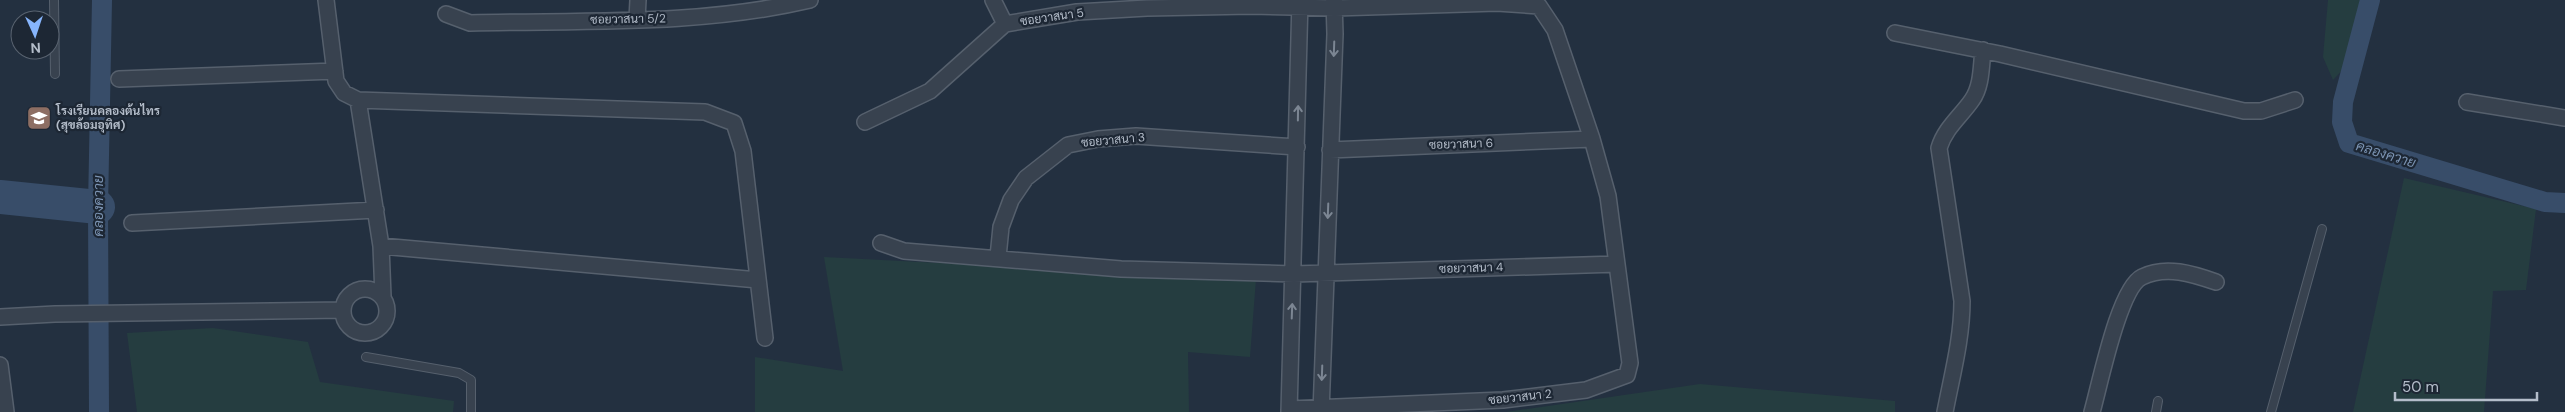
<svg xmlns="http://www.w3.org/2000/svg" width="2565" height="412" font-family="'DM Sans',Sarabun,sans-serif">
	<rect width="100%" height="100%" fill="#233040"/>
	<path fill="#253d40" d="M2328 0H2362L2348 64 2333 80 2323 57Z
		M2404 178 2536 209 2526 290 2493 291 2484 412H2353Z
		M824 257 1256 279 1250 357 1188 352 1189 412H755V357L843 371Z
		M213 328 308 342 320 382 454 401 453 412H137L127 333Z
		M1700 384 1895 401V412H1506Z"/>
	<g fill="none" stroke-linecap="round" stroke-linejoin="round">
		<path stroke="#384d69" stroke-width="20" d="M2370 0 2343 102 2342 122 2349 143 2545 202 2565 203
			M99 412 98 207 102 0"/>
		<path stroke="#384d69" stroke-width="34" d="M0 197 98 207"/>
		<defs>
			<path id="service" d="M54 0 55 74
				M366 357 459 373 471 380V412
				M2156 412 2158 401
				M2271 412 2322 229"/>
			<path id="minor" d="M326 0 336 81 344 93 358 100 381 246 383 296
				M993 0 1005 24
				M446 14 470 23C583 20 699 26 810 0
				M637 19 638 0
				M1895 33 2000 54 2244 111H2261L2295 100
				M119 79 335 71
				M358 100 705 112 734 123 743 151 765 338
				M2467 102 2565 118
				M865 122 930 91 1005 24 1077 12 1147 8 1251 6 1335 8 1497 3 1539 6 1555 30 1592 139 1608 196 1630 363 1627 375 1586 390 1503 400 1289 409
				M1330 150 1592 139
				M132 223 376 210
				M881 243 904 251 1121 269 1294 274 1617 264
				M381 246 758 280
				M998 257 1001 227 1011 200 1026 178 1068 145 1098 139 1136 136 1297 147
				M343 311a22 22 0 1 1 44 0a22 22 0 1 1-44 0Z
				M0 317 55 314 343 310
				M0 365 6 412
				M1289 412 1300 0
				M1321 412 1335 34 1334 0
				M1945 412C1952 375 1962 339 1962 301L1939 148C1945 128 1961 116 1972 100 1982 86 1981 66 1983 50
				M2092 412C2100 384 2119 288 2142 277 2166 265 2193 274 2216 282"/>
		</defs>
		<use href="#service" stroke="#56606d" stroke-width="10"/>
		<use href="#minor" stroke="#56606d" stroke-width="18"/>
		<use href="#service" stroke="#38424f" stroke-width="8"/>
		<use href="#minor" stroke="#38424f" stroke-width="15"/>
	</g>
	<defs><path id="oneway-shaft" d="M-6 0H5M1.5-3L5.5 0L1.5 3" fill="none" stroke-width="1.6" stroke-linecap="round" stroke-linejoin="round" transform="scale(1.25)"/></defs>
	<g stroke="#7c8693">
		<use href="#oneway-shaft" transform="translate(1334 49) rotate(92)"/>
		<use href="#oneway-shaft" transform="translate(1298 113) rotate(-89)"/>
		<use href="#oneway-shaft" transform="translate(1328 211) rotate(92)"/>
		<use href="#oneway-shaft" transform="translate(1292 311) rotate(-88)"/>
		<use href="#oneway-shaft" transform="translate(1322 373) rotate(92)"/>
	</g>
	<defs>
		<symbol id="school-square" viewBox="-11 -11 22 22"><rect x="-9" y="-9" width="18" height="18" rx="4" fill="#8d6e63" stroke="#1d2734"/><path d="M0-5L7-2L0 1L-7-2ZM-4 1L0 2.5L4 1V4Q0 6-4 4Z" fill="#fff"/></symbol>
	</defs>
	<g fill-rule="evenodd">
		<use href="#school-square" x="25" y="104" width="28" height="28"/>
	</g>
	<g text-anchor="middle" dominant-baseline="central" stroke-width="4.5" stroke-linejoin="round" paint-order="stroke">
		<g font-size="12" fill="#b4bdca" stroke="#1d2734">
			<text transform="translate(1052 17) rotate(-8)">ซอยวาสนา 5</text>
			<text transform="translate(628 19) rotate(-1)">ซอยวาสนา 5/2</text>
			<text transform="translate(1113 140) rotate(-5)">ซอยวาสนา 3</text>
			<text transform="translate(1461 144) rotate(-2)">ซอยวาสนา 6</text>
			<text transform="translate(1471 268) rotate(-2)">ซอยวาสนา 4</text>
			<text transform="translate(1520 397) rotate(-6)">ซอยวาสนา 2</text>
		</g>
		<g font-size="12" font-weight="bold" fill="#b4bdca" stroke="#1d2734" text-anchor="start">
			<text x="56" y="111">โรงเรียนคลองต้นไทร<tspan x="56" dy="14">(สุขล้อมอุทิศ)</tspan></text>
		</g>
		<g font-size="14" font-style="italic" fill="#7b93b2" stroke="#1d2734">
			<text transform="translate(2386 154) rotate(17)">คลองควาย</text>
			<text transform="translate(98 206) rotate(-90)">คลองควาย</text>
		</g>
	</g>
	<g transform="translate(35 35) rotate(177)"><circle r="24" fill="#1d2734" stroke="#596370"/>
	<path d="M0-4L9 19L0 12L-9 19Z" fill="#87b5fc"/>
	<text y="-8" font-size="14" font-weight="bold" text-anchor="middle" fill="#b4bdca">N</text>
	</g>
	<path d="M2395 392v8h142v-8" fill="none" stroke="#b4bdca" stroke-width="2.5"/>
	<text x="2402" y="392" font-size="15" fill="#b4bdca" stroke="#1d2734" stroke-width="4" paint-order="stroke">50 m</text>
</svg>
